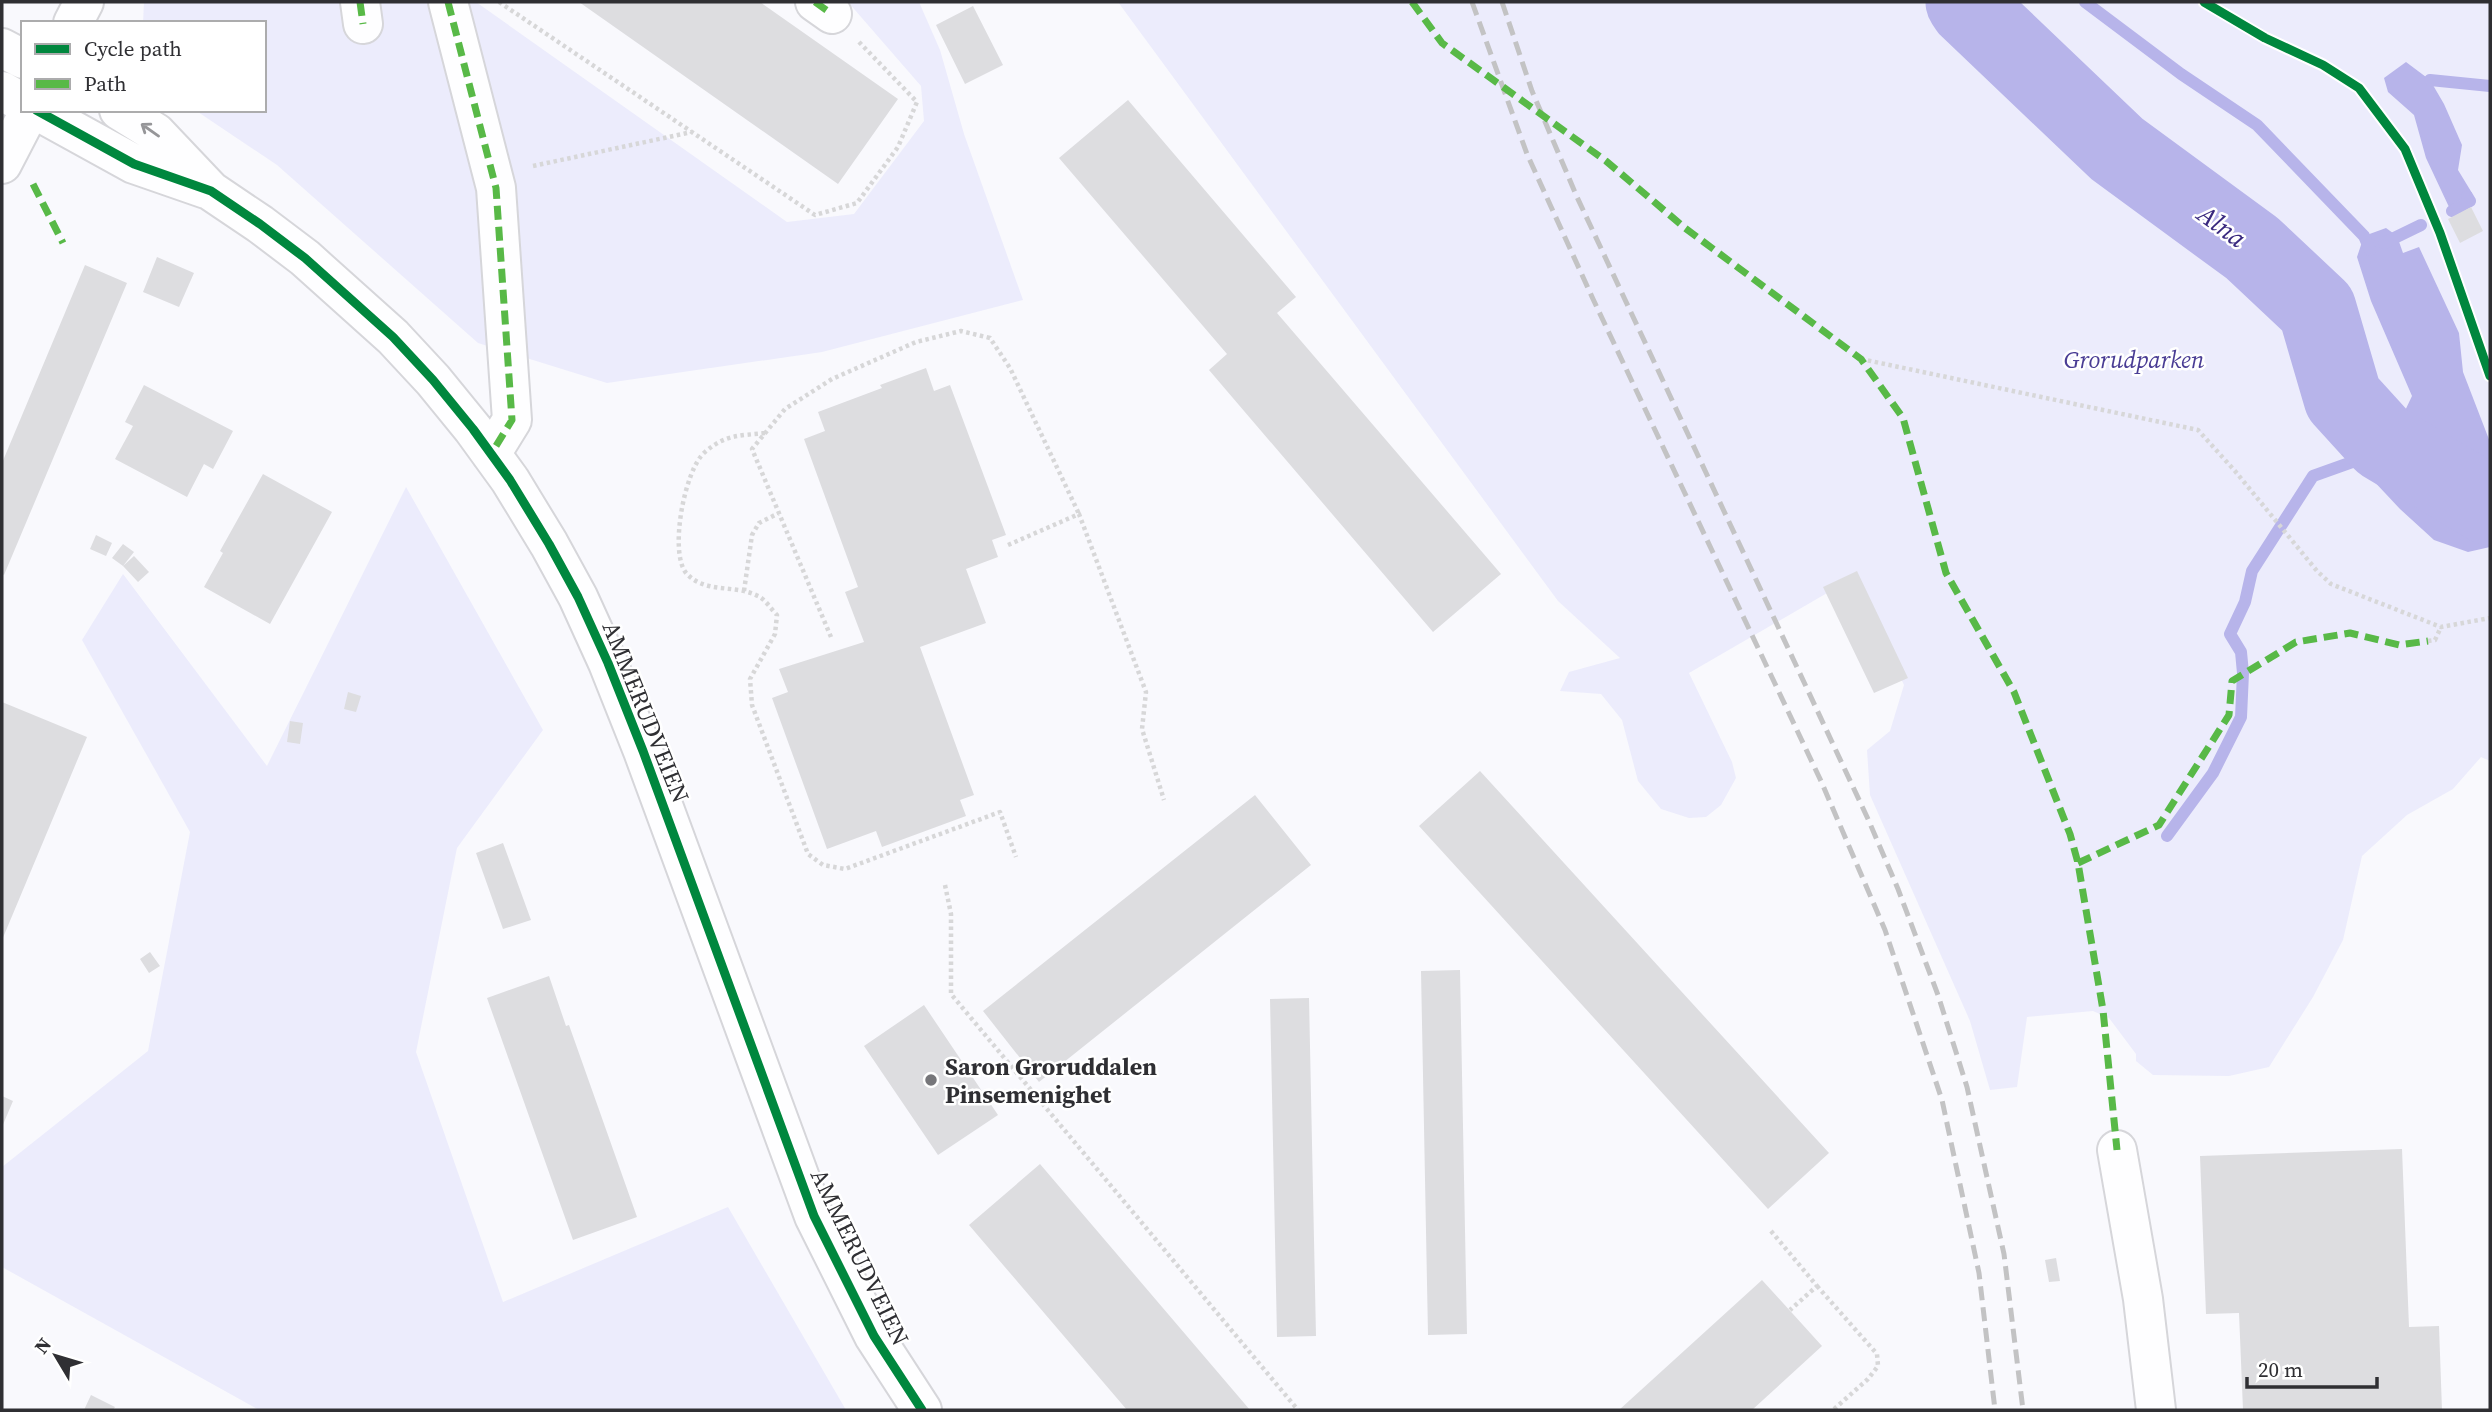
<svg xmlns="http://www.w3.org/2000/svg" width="2492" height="1412" font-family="'Source Serif 4',serif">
	<rect width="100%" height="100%" fill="#f9f9fd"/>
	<path fill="#ececfc" d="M144 2H476L787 222 854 214 924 121 921 86 848 2H919L940 50 964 134 1023 300 822 352 607 383 478 343 277 165 195 110H264V23H143Z
		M1118 2H2490V761L2481 757 2453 789 2407 815 2362 856 2343 940 2313 997 2269 1067 2229 1076 2153 1075 2136 1061V1054L2109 1018 2093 1011 2027 1017 2017 1087 1990 1090 1970 1021 1870 795 1867 750 1890 731 1904 685 1853 578 1689 673 1732 762 1736 778 1721 805 1706 817 1689 818 1661 809 1638 781 1622 720 1601 694 1560 691 1569 672 1620 658 1558 601Z
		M406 487 543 730 457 848 416 1052 503 1302 728 1207 846 1410H259L2 1267V1167L148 1051 190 832 82 640 123 574 267 766Z"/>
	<path fill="#b7b4ea" d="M2406 62 2430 80 2444 104 2462 145 2458 170 2472 193 2449 207 2426 158 2414 115 2388 92 2384 78Z
		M2386 228 2397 236 2403 253 2419 247 2459 333 2463 372 2490 442V547L2468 552 2434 540 2400 509 2355 461 2331 426 2314 367 2317 309 2362 388 2402 417 2412 396 2371 301 2357 257 2364 236Z"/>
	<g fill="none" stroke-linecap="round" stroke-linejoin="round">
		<path stroke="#b7b4ea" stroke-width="12" d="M2085 2 2181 74 2257 125 2364 236 2370 250
			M2430 80 2490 86
			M2452 211 2470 201 2467 196
			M2384 243 2421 225
			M2167 836 2213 773 2241 717 2243 673 2241 652 2230 634 2245 602 2252 571 2313 476 2355 461 2369 451"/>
		<path stroke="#b7b4ea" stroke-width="79" d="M1965 2 1969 8 2117 149 2252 248 2317 309 2343 398 2383 442 2490 506"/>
	</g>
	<path fill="#dddde0" d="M579 2H760L898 99 838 184Z
		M973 6 1003 65 965 84 936 25Z
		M1128 100 1296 297 1277 313 1501 574 1433 632 1209 370 1227 354 1059 158Z
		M2471 207 2483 231 2460 243 2448 219Z
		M157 257 194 273 179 307 143 292Z
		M85 265 127 283 4 575 2 574V463Z
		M926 368 934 391 950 385 1006 535 992 540 998 557 966 569 986 623 920 647 974 795 960 800 966 816 882 847 876 831 827 849 772 698 788 692 779 669 864 642 845 592 858 587 804 439 825 431 818 412 882 388 880 385Z
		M144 385 233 431 213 469 204 464 187 497 115 459 133 426 125 422Z
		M263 474 332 512 270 624 204 587 223 553 220 551Z
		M96 535 112 543 106 556 90 549Z
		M123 544 134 552 123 566 112 558Z
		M134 556 149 572 138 582 123 566Z
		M1857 571 1908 678 1874 693 1823 587Z
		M348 692 361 696 356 712 344 709Z
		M2 702 87 737 2 940Z
		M290 721 303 723 300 744 287 742Z
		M1480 771 1829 1153 1768 1209 1419 826Z
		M1255 795 1311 865 1039 1082 983 1011Z
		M503 843 531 920 503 929 476 853Z
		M150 952 160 966 149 973 140 959Z
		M1460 970 1467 1334 1428 1335 1421 971Z
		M549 976 566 1026 569 1025 637 1217 573 1240 487 998Z
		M1309 998 1316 1336 1277 1337 1270 999Z
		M924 1005 998 1115 938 1155 864 1046Z
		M2 1096 13 1101 2 1127Z
		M2402 1149 2409 1327 2439 1326 2442 1410H2243L2239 1313 2206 1314 2200 1156Z
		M1040 1164 1250 1410H1127L969 1225Z
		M2056 1258 2060 1281 2049 1282 2045 1260Z
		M1762 1280 1822 1346 1752 1410H1619Z
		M91 1395 115 1407 113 1410H84Z"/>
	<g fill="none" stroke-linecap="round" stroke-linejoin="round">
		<defs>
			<path id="minor" d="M360 2 363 24
				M448 2 496 188 512 420 491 454
				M815 2 832 14
				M73 23 84 2
				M2 48 23 59
				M2 91 23 103
				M36 110 134 164 206 189
				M119 110 156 133 211 191 260 224 305 258 393 337 433 380 473 429 510 480 549 544 578 597 608 663 643 751 814 1216 874 1336 922 1410
				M2 164 30 110
				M2117 1150 2143 1299 2156 1410"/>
		</defs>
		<use href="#minor" stroke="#d6d6da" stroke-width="42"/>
		<path stroke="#d7d7d8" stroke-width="4.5" stroke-dasharray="3.5 3.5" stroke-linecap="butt" d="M499 2 815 215 857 203 898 147 917 102 859 42
			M533 166 692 132
			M1861 359 2198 430 2235 471 2317 571 2331 584 2441 627 2490 618
			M765 433C739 436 726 434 705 452 685 468 668 554 687 574 706 594 735 584 758 596 765 599 771 609 777 615L775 634 750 679 752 705 808 854 823 865 845 869 1000 812 1016 857
			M1008 545 1079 514 1146 692 1142 729 1164 800
			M744 591 752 535 759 523 779 513
			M831 637 752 449 785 409 832 379 916 342 961 331 990 338 1010 368 1079 514
			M2428 641 2435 640 2441 627
			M945 885 951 914V994L1298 1410
			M1771 1231 1817 1286 1790 1310
			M1817 1286 1877 1354 1878 1366 1868 1379 1833 1410"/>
		<use href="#minor" stroke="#fefeff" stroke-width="38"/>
		<path stroke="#c3c3c4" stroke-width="5" stroke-dasharray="14 7" stroke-linecap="butt" d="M1472 2 1527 154 1593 299 1821 781 1885 930 1942 1100 1979 1273 1995 1410
			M1502 2 1532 91 1577 197 1868 819 1898 889 1938 995 1967 1087 2004 1254 2023 1410"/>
		<path stroke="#58b947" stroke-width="7" stroke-dasharray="14 7" stroke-linecap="butt" d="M360 2 363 24
			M448 2 496 188 512 420 491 454
			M815 2 832 14
			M1412 2 1442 43 1606 161 1685 228 1861 359 1903 418 1946 573 2014 692 2070 834 2078 863 2103 1010 2117 1150
			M33 184 63 243
			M2078 863 2159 825 2229 715 2232 681 2296 642 2350 633 2399 645 2428 641"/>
		<defs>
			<path id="cycleway" d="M2204 2 2265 38 2323 65 2359 88 2405 149 2440 233 2490 376
				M36 110 134 164 211 191 260 224 305 258 393 337 433 380 473 429 510 480 549 544 578 597 608 663 643 751 814 1216 874 1336 922 1410"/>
		</defs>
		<use href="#cycleway" stroke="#fff" stroke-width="13"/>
		<use href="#cycleway" stroke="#00873e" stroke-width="9"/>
	</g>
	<defs><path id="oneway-shaft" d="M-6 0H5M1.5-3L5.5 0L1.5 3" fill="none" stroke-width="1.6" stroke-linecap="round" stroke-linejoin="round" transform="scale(1.75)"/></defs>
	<use stroke="#969699" href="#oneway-shaft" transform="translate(150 130) rotate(-145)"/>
	<circle fill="#76767a" stroke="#fff" stroke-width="2.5" cx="931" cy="1080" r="7"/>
	<g text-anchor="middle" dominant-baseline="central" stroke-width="5" stroke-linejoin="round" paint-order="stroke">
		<g font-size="24" font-style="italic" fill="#493c94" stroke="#fff">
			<text x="2134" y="359">Grorudparken</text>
		</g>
		<g font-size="24" fill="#2f2f33" stroke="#fff">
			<text transform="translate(646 712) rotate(68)">AMMERUDVEIEN</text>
			<text transform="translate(860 1257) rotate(64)">AMMERUDVEIEN</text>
		</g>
		<g font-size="24" font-weight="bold" fill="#2f2f33" stroke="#fff" text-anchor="start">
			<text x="945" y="1066">Saron Groruddalen<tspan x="945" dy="28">Pinsemenighet</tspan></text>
		</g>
		<g font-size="26" font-style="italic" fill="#38287e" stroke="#fff">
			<text transform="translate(2222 226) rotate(36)">Alna</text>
		</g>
	</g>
	<rect width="2492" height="1412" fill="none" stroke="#2f2f33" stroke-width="7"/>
	<rect x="21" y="21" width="245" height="91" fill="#ffffff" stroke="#acacad" stroke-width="2"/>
	<rect x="35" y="44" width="35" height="10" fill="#00873e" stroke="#acacad" stroke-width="2"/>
	<text x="84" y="56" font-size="21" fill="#2f2f33">Cycle path</text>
	<rect x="35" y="79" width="35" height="10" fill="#58b947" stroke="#acacad" stroke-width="2"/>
	<text x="84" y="91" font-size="21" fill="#2f2f33">Path</text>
	<g transform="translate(56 1356) rotate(308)" stroke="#ffffff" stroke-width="5" paint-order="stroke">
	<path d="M0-5L12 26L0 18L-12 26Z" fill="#2f2f33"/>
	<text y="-10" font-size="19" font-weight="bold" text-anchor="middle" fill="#2f2f33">N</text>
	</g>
	<path d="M2247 1377v10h130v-10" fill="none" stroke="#2f2f33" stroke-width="3.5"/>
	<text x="2258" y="1377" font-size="21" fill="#2f2f33" stroke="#ffffff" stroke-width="5" paint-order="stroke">20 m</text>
</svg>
